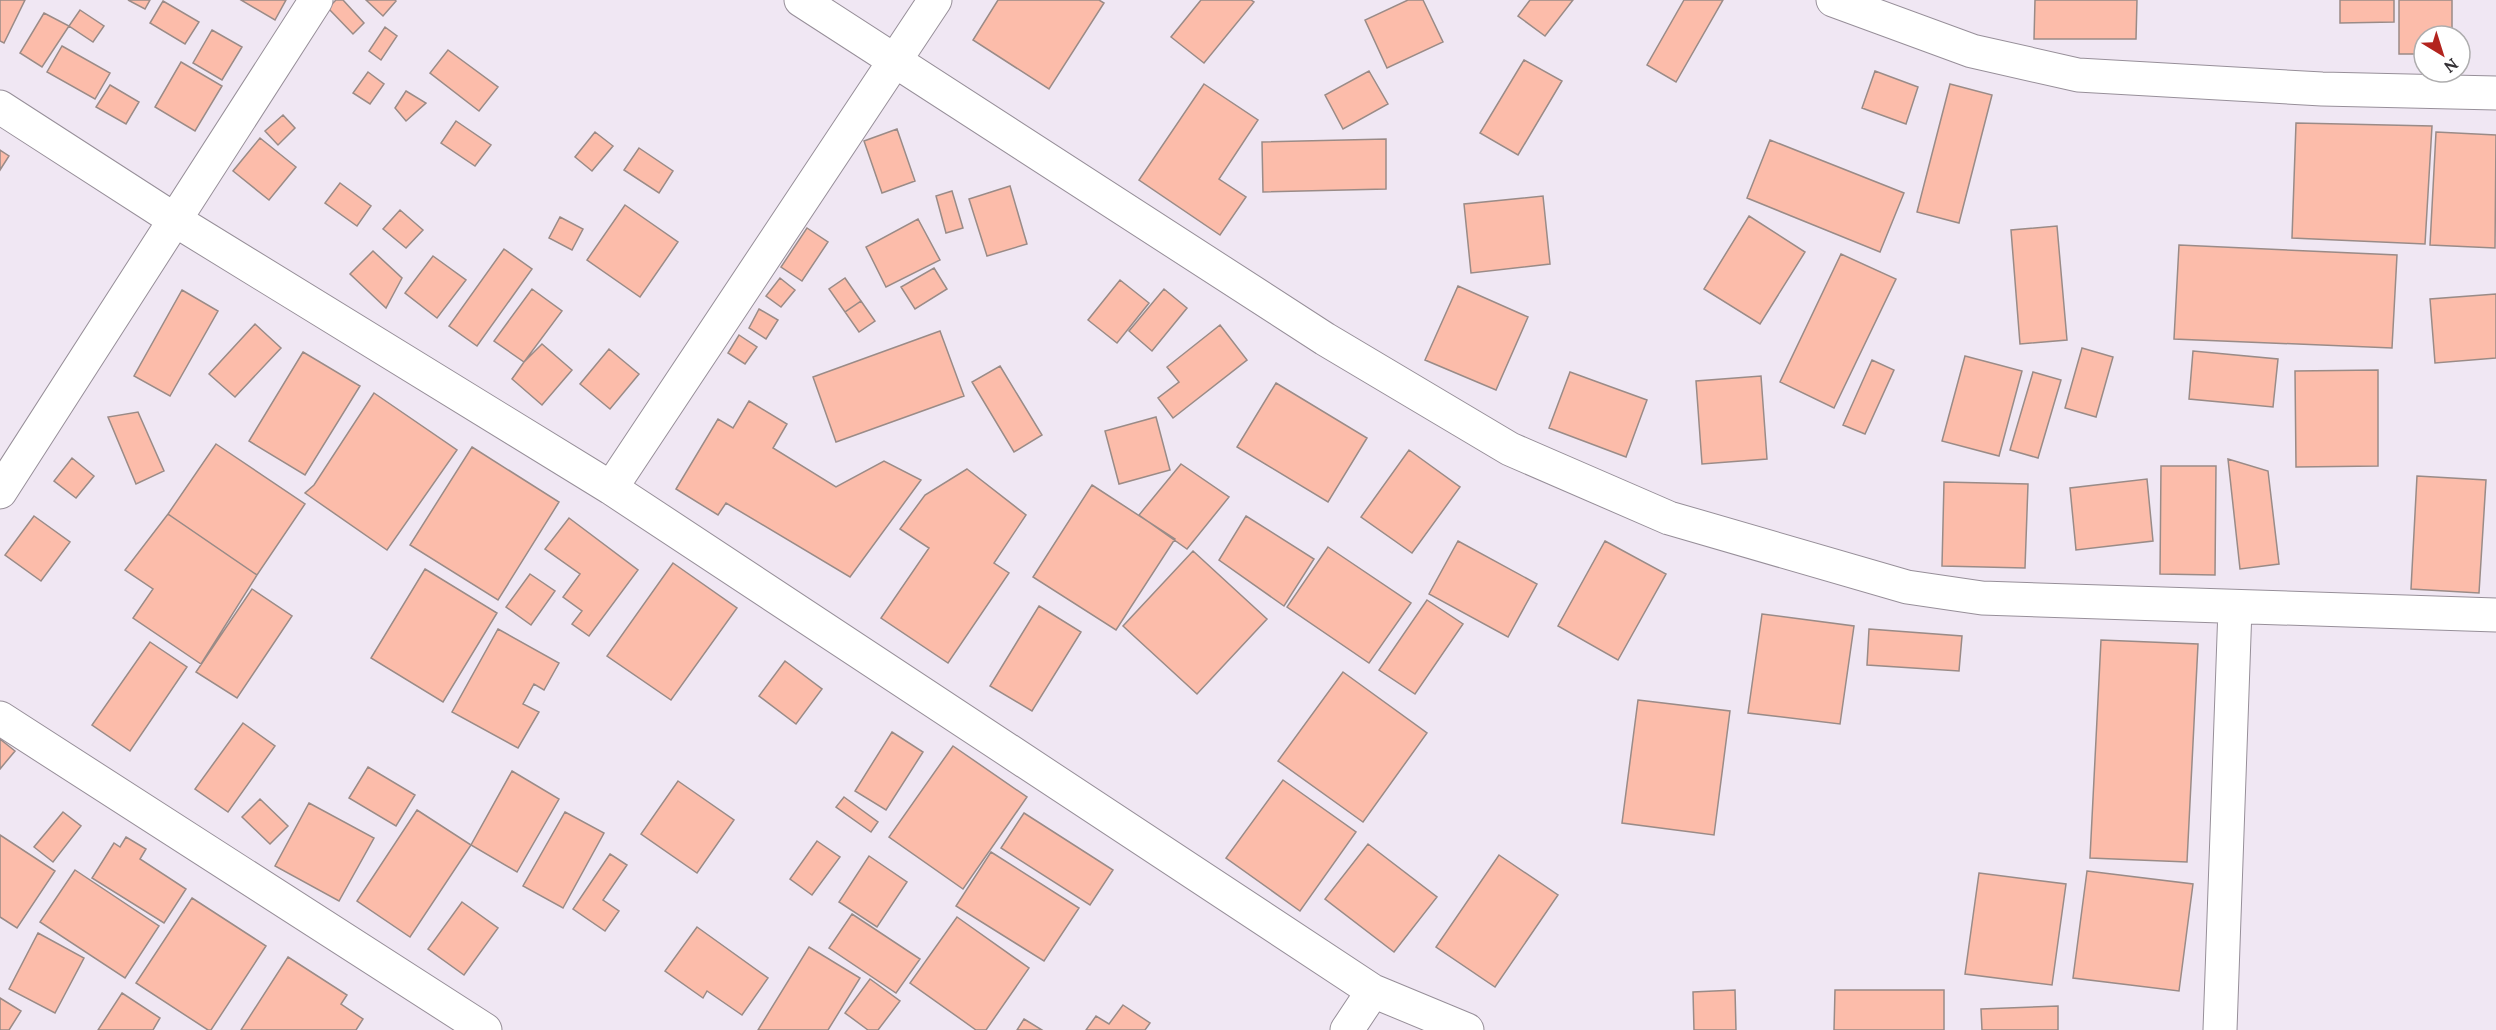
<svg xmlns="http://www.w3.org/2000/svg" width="2496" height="1030" font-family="Lora,serif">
	<rect width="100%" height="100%" fill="#f0e7f3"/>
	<path fill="#fcbcaa" stroke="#9a8b87" stroke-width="1.5" d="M0 0H25L4 43 0 41Z
		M128 0H150L145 9Z
		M241 0H286L275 20Z
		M336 0H343L364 23 353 34 328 8Z
		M366 0H395L396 1 383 16Z
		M998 0H1099L1104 3 1049 89 973 40Z
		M1201 0H1251L1254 2 1204 63 1171 37Z
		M1408 0H1423L1443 42 1387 68 1365 20Z
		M1530 0H1573L1545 36 1518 16Z
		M1684 0H1723L1676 82 1647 65Z
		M2035 0H2137L2136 39H2034Z
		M2340 0H2394V22L2340 23Z
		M2399 0H2452V36H2424V54H2399Z
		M163 1 199 22 185 44 150 23Z
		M80 10 104 26 93 42 69 26Z
		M44 13 69 26 42 67 20 53Z
		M385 27 397 36 381 60 369 51Z
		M212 30 242 47 222 80 193 63Z
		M62 46 110 73 95 99 47 72Z
		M448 50 498 87 479 111 430 73Z
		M1524 60 1562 81 1518 155 1480 133Z
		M181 62 222 86 195 131 155 107Z
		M1369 71 1388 104 1343 129 1325 95Z
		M1875 71 1918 87 1906 124 1862 108Z
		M368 72 384 84 370 104 353 93Z
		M1204 84 1258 120 1219 179 1246 197 1220 235 1139 180Z
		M1950 84 1992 95 1959 223 1917 212Z
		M110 85 139 102 126 124 96 107Z
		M406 91 426 103 406 121 395 108Z
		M283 115 295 128 278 145 265 131Z
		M456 121 491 145 475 166 441 143Z
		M2296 123 2432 126 2425 244 2292 238Z
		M897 129 915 181 882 193 864 141Z
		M595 132 613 146 592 171 575 157Z
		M2436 132 2496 135 2495 248 2430 245Z
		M260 138 296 167 269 200 233 171Z
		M1386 139V189L1263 192 1262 142Z
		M1770 140 1904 193 1880 252 1747 198Z
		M639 148 673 171 659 193 624 170Z
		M0 150 9 156 0 170Z
		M340 183 371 206 357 226 325 203Z
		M1010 186 1027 244 987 256 969 199Z
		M952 191 963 228 946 233 936 196Z
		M1543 196 1550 264 1471 273 1464 204Z
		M625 205 678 242 640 297 587 260Z
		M400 210 423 230 406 248 383 229Z
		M1749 216 1805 252 1760 324 1704 289Z
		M560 217 583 229 572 250 549 238Z
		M918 219 940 260 886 287 866 247Z
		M2057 226 2067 340 2020 344 2011 230Z
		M807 228 828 242 802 281 781 267Z
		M2179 245 2397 255 2392 348 2174 339Z
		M504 249 532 269 477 346 449 326Z
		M373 251 402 278 386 308 350 274Z
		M1841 254 1896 279 1834 408 1780 382Z
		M433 256 466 280 437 318 405 293Z
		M934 268 947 289 915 309 901 287Z
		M780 278 795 290 781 307 766 296Z
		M845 278 861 301 845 312 829 289Z
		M1120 280 1149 303 1117 343 1088 320Z
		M1458 286 1528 317 1496 390 1425 360Z
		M532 289 562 311 524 362 494 341Z
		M1164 289 1187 308 1152 351 1129 331Z
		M182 290 218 311 170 396 134 376Z
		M2496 294V358L2435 363 2430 299Z
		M861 301 875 321 859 332 845 312Z
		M759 309 778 320 766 339 749 328Z
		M255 324 281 348 235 397 209 374Z
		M1220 325 1247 360 1173 418 1158 398 1179 382 1167 367Z
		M940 331 964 396 836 442 813 377Z
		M739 335 757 347 745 364 728 353Z
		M542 344 572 370 542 405 512 379 524 362Z
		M2082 348 2113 357 2096 417 2065 408Z
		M609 349 639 374 610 409 580 384Z
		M2193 351 2278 359 2273 407 2189 399Z
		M303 352 360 386 305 475 249 441Z
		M1965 356 2022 371 1999 456 1942 441Z
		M1872 360 1894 370 1865 434 1843 425Z
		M1000 366 1042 435 1014 452 972 382Z
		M2378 370V466L2296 467 2295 371Z
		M1570 372 1647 400 1626 457 1549 428Z
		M2033 372 2061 380 2038 458 2010 450Z
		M1761 376 1767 459 1702 464 1696 381Z
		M1276 383 1367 438 1328 502 1237 447Z
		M374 393 457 450 387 550 305 493 314 485Z
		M749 401 787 424 773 448 836 487 884 461 921 480 850 577 726 503 718 515 676 489 718 419 733 428Z
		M138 412 164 471 136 484 108 417Z
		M1156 417 1170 470 1119 484 1105 431Z
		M216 444 305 504 257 575 168 514Z
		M472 447 559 502 498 600 410 545Z
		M1409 450 1460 487 1412 553 1361 517Z
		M72 458 94 476 76 498 54 481Z
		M2228 459 2268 471 2279 564 2240 569Z
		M1181 464 1229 497 1187 549 1139 515Z
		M2161 466H2216L2215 575 2160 574Z
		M967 469 1026 515 994 563 1009 573 948 663 881 618 929 548 900 529 925 495Z
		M2417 476 2486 480 2479 593 2411 589Z
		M2147 479 2153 541 2076 550 2070 488Z
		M1944 482 2028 484 2025 568 1942 566Z
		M1092 485 1175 539 1116 630 1033 577Z
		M168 514 257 575 201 664 133 618 153 589 125 570Z
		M34 516 70 542 41 581 5 555Z
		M1246 516 1314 559 1284 606 1219 560Z
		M569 518 638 570 589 636 572 624 582 611 563 597 580 574 545 549Z
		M1458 541 1537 584 1508 637 1429 594Z
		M1605 541 1666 574 1618 660 1558 626Z
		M1328 547 1411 603 1369 663 1287 607Z
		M1193 551 1267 619 1197 694 1123 626Z
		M673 563 737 608 671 700 607 656Z
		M425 569 497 613 443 702 371 658Z
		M530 574 555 591 531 625 506 607Z
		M252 589 292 616 237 698 196 672Z
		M1427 600 1463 624 1415 694 1379 670Z
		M1039 606 1081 632 1032 711 990 686Z
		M1762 614 1854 626 1840 724 1748 713Z
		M498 629 559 663 544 690 534 684 523 704 539 712 518 748 452 712Z
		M1869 629 1962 636 1959 671 1867 665Z
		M2101 640 2198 644 2187 862 2090 858Z
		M150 642 187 667 130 751 92 725Z
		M785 661 822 689 796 724 759 696Z
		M1343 672 1427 733 1363 822 1278 761Z
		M1638 700 1730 711 1714 835 1622 823Z
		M243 723 275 746 228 812 195 789Z
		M892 732 923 752 886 810 855 791Z
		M0 739 15 751 0 769Z
		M953 746 1027 797 963 889 889 837Z
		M368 767 415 795 396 826 349 798Z
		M512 771 559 799 517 872 471 845Z
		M1283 780 1356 832 1300 911 1226 858Z
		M678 781 734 820 697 873 641 834Z
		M844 797 878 822 871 832 836 807Z
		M260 799 288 826 270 844 242 817Z
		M309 803 374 838 339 901 275 866Z
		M417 810 471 845 410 937 357 901Z
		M63 812 81 826 53 862 34 847Z
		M565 812 604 833 563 908 523 886Z
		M1024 813 1113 870 1090 905 1001 848Z
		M0 835 55 871 17 928 0 917Z
		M126 837 146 849 140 859 186 889 164 923 92 878 114 843 120 847Z
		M817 841 840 857 812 895 790 879Z
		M1368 844 1437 897 1394 952 1325 899Z
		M991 852 1079 908 1044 961 956 906Z
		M610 854 627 865 603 900 619 911 605 931 573 909Z
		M1499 855 1558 895 1495 987 1436 947Z
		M869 856 907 882 877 927 839 902Z
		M75 870 159 926 125 978 40 922Z
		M2087 871 2193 884 2179 991 2073 978Z
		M1979 873 2066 884 2052 985 1965 974Z
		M192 898 266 946 211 1030H208L136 983Z
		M462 902 498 928 464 975 428 949Z
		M852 914 920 959 896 993 829 948Z
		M957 917 1029 968 986 1030H976L910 983Z
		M697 927 768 978 742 1015 707 991 703 998 665 971Z
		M38 933 84 958 55 1013 9 989Z
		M809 947 860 978 828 1030H758Z
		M288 957 347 995 341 1004 363 1019 356 1030H241Z
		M870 979 900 1001 878 1030H868L845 1013Z
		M1735 990 1736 1030H1694L1693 992Z
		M1835 990H1944V1030H1834Z
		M122 993 160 1018 153 1030H98Z
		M0 998 21 1011 9 1030H0Z
		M1123 1005 1150 1023 1145 1030H1086L1096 1016 1109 1024Z
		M2058 1006V1030H1982L1981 1009Z
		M1024 1019 1042 1030H1017Z"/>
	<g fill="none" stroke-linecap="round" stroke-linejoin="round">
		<defs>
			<path id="street" d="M801 0 1325 339 1510 449 1669 518 1907 587 1982 598 2496 615
				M1833 0 1972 51 2078 75 2322 89 2496 93
				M0 107 175 220 611 488 1373 991 1467 1030
				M611 488 935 0
				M0 492 316 0
				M0 718 485 1030
				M1347 1030 1373 991
				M2220 1030 2235 608"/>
		</defs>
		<use href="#street" stroke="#978f99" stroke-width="35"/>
		<use href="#street" stroke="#fff" stroke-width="33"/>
	</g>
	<g transform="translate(2442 54) rotate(142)"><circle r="28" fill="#ffffff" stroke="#aeadae" stroke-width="1.5"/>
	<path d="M0-4.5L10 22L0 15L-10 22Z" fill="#b3241e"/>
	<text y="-9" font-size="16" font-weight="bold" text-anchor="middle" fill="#343135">N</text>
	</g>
</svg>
